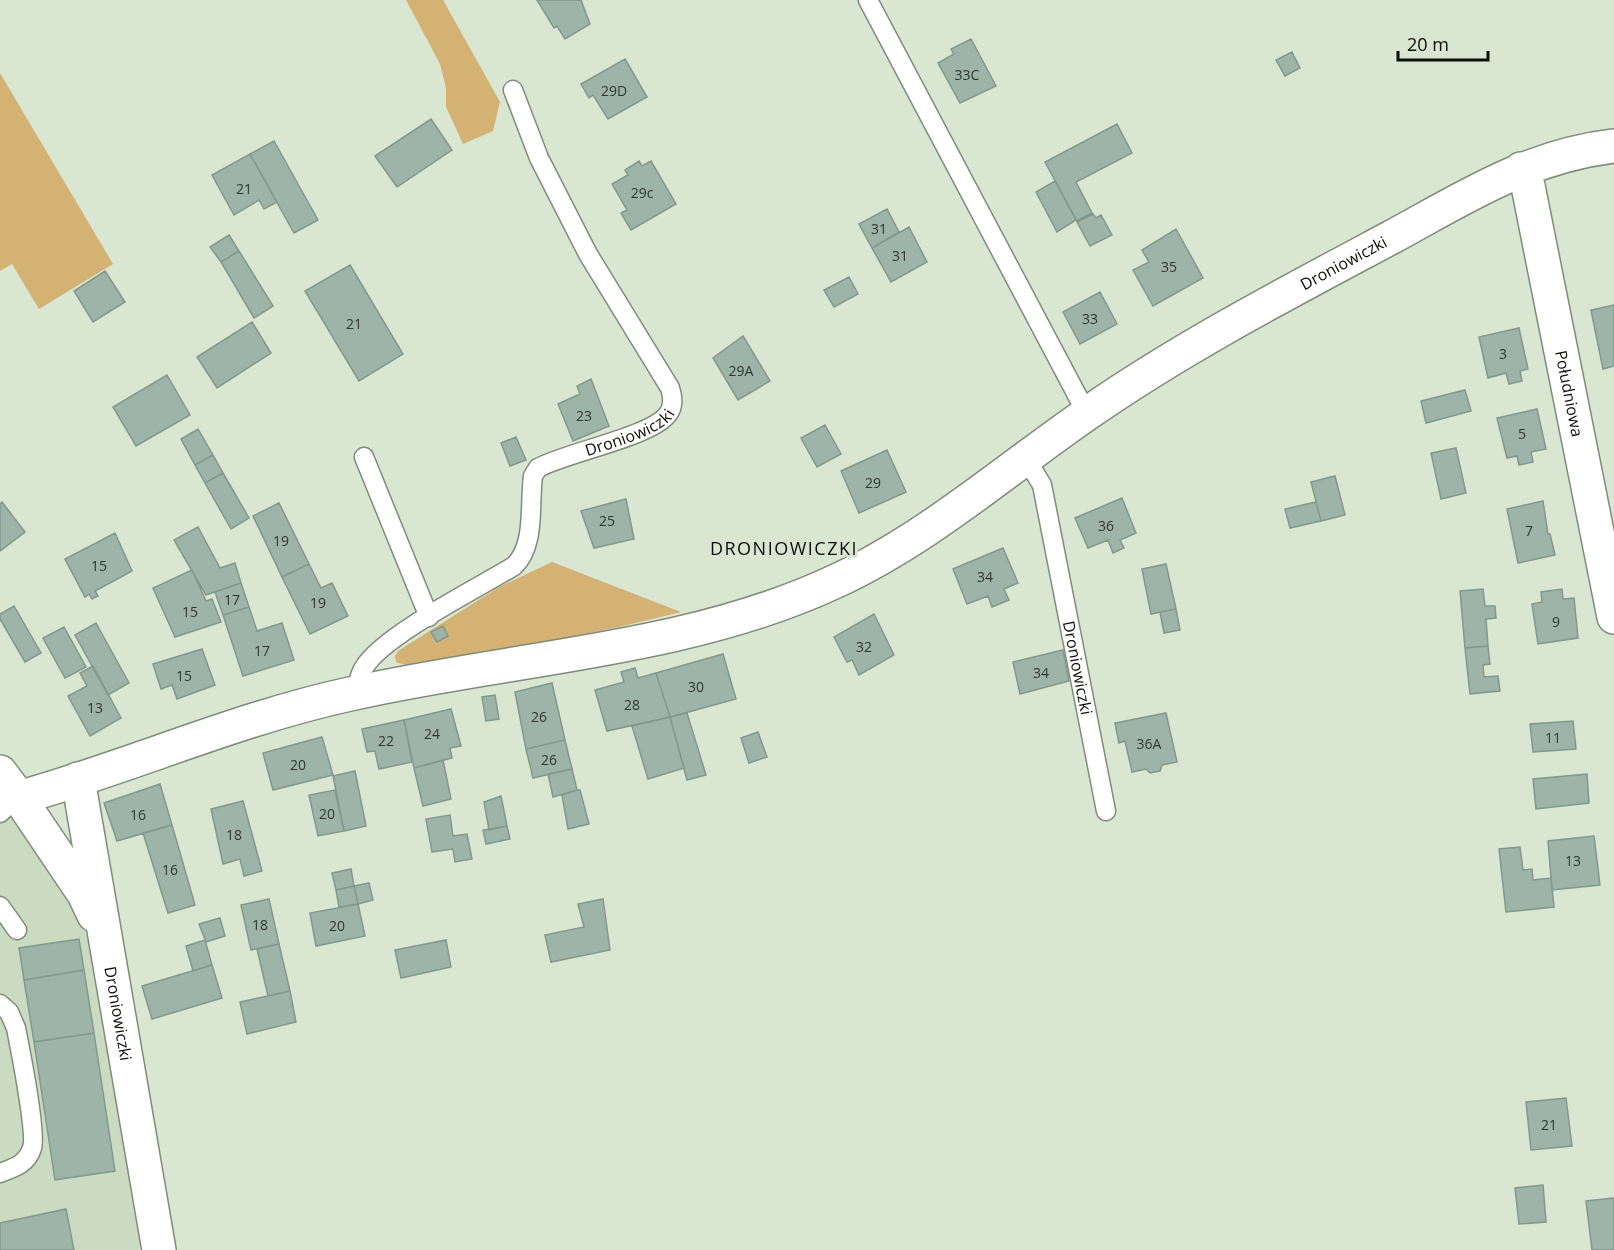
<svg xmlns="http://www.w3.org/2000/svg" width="1614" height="1250" font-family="'Open Sans',sans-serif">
	<rect width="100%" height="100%" fill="#d9e6d2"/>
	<path fill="#cadbc1" d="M0 801 84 925 92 952 141 1246 138 1250H0Z"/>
	<path fill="#d3b274" d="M406 0H443L500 102 493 131 463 144 446 107V88L440 64Z
		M0 73 113 264 39 309 12 264 0 271Z
		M552 562 681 612 619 627 414 668 396 662 395 656 398 651 499 587Z"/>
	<path fill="#9eb4a8" stroke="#82988c" stroke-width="1.5" d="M537 0H581L590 24 565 39 557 26 554 28Z
		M971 39 996 86 960 103 938 63 954 54 951 49Z
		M1292 52 1300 68 1285 76 1276 60Z
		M625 59 647 97 608 119 593 95 589 98 581 84Z
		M431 119 452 150 397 187 375 156Z
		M1117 124 1132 153 1076 182 1092 213 1077 221 1045 162Z
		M274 141 318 220 294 233 250 154Z
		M250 154 277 202 264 209 259 200 234 215 212 175Z
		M639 161 642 166 651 161 676 204 631 230 621 213 627 210 612 184 628 175 625 170Z
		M1055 181 1076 220 1057 232 1036 192Z
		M887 209 899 232 872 248 859 224Z
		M1093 214 1096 218 1101 215 1112 235 1090 246 1077 222Z
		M909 227 927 262 891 282 872 248Z
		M1176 229 1203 278 1153 306 1133 270 1149 262 1142 250Z
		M229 235 239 251 221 262 210 247Z
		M239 251 273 306 254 318 221 262Z
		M350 265 403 354 359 381 305 291Z
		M105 271 125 302 93 322 74 291Z
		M849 277 858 294 834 307 824 290Z
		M1100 292 1117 324 1080 344 1063 312Z
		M1614 305V366L1603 369 1591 310Z
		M252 322 271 353 217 388 197 357Z
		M1519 328 1528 369 1520 371 1522 381 1509 384 1506 373 1488 378 1479 337Z
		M743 336 770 381 738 400 713 358Z
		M167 375 190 415 136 446 113 407Z
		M591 379 609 426 573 441 558 404 580 394 577 386Z
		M1465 390 1471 411 1426 423 1421 401Z
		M1537 409 1546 449 1531 452 1533 462 1519 465 1517 456 1507 458 1497 418Z
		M825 425 841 454 817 467 801 438Z
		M198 429 213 455 195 465 181 439Z
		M516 437 526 460 510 466 501 443Z
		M1456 448 1466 493 1441 499 1431 453Z
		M887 450 906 492 859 513 841 471Z
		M213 455 223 473 205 483 195 465Z
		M223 473 249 518 231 529 205 483Z
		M1335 476 1345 515 1321 521 1311 482Z
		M1122 498 1136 533 1120 540 1124 548 1113 553 1108 540 1088 548 1075 518Z
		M626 499 634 539 594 548 581 511Z
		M1543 501 1548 534H1550L1555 555 1518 563 1507 509Z
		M2 502 25 532 0 551V504Z
		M1316 502 1321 521 1290 528 1285 509Z
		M279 503 309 564 282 577 253 516Z
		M198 527 220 568 235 563 241 583 206 595 174 540Z
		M115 533 132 571 95 591 98 596 92 599 89 594 85 597 65 559Z
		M1003 548 1018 583 1004 589 1009 600 992 607 988 596 967 604 953 569Z
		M309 564 321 588 332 583 348 616 310 634 282 577Z
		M1166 564 1176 609 1151 614 1142 569Z
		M192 570 206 601 212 599 221 622 175 637 153 588Z
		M241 583 249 607 223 615 215 592Z
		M1483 589 1485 606H1495L1496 618 1486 619 1488 646 1465 648 1460 591Z
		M1562 589 1563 599 1574 598 1578 638 1538 644 1532 604 1542 602 1541 592Z
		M14 606 41 653 25 662 0 619V614Z
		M249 607 257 631 282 623 294 660 243 676 223 615Z
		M1176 609 1180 630 1164 633 1160 612Z
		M874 614 894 655 859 675 852 660 847 662 834 637Z
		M96 623 129 683 108 695 75 635Z
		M443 626 448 636 437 642 431 632Z
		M64 627 86 667 65 678 43 638Z
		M1488 646 1490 664 1483 665 1484 677 1498 676 1500 691 1470 694 1465 648Z
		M202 649 215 685 177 699 172 685 161 689 153 664Z
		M1063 650 1069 681 1020 694 1013 662Z
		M723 654 736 699 670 717 656 673Z
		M93 666 121 718 90 736 68 696 87 686 80 673Z
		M635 668 638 678 656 673 670 717 607 731 595 690 624 682 621 672Z
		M552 683 565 740 526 749 515 692Z
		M495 695 499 719 486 721 482 697Z
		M451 709 461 746 450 748 452 758 414 768 404 720Z
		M687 713 706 775 687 780 670 717Z
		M1166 713 1177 762 1162 765 1160 771 1150 773 1146 769 1132 772 1125 741 1119 743 1115 723Z
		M670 717 684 768 648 779 632 726Z
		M404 720 412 762 379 769 375 751 367 752 362 729Z
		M1573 721 1576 749 1533 752 1530 724Z
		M758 732 767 757 749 763 741 738Z
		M322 737 333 775 273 790 263 753Z
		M565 740 572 769 533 778 526 749Z
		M443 760 451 799 423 806 414 768Z
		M572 769 577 790 553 797 548 774Z
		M355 771 366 826 344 831 333 776Z
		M1587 774 1589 803 1536 809 1533 779Z
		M160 784 172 825 117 841 104 803Z
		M335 790 344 831 318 836 309 795Z
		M577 790H580L589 824 568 829 562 795Z
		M501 796 507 826 489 830 484 802Z
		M243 801 262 871 244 876 240 859 223 864 211 809Z
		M450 815 453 836 467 834 472 859 455 862 453 849 432 852 426 819Z
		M172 825 195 905 168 913 143 833Z
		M507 826 510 839 486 844 483 830Z
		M1594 836 1600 885 1552 890 1548 841Z
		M1520 847 1523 870 1532 869 1533 880 1551 878 1554 907 1506 912 1499 849Z
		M351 869 354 886 336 890 332 873Z
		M369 883 373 900 358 904 354 886Z
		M354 886 358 904 339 907 336 890Z
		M269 899 279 944 251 950 241 905Z
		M603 899 610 950 551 962 545 935 584 927 578 904Z
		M358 904 365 936 316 946 310 913Z
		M220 918 225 936 206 942 199 924Z
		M79 939 84 970 24 980 19 948Z
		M205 940 212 965 193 971 186 946Z
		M446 940 451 967 401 978 395 950Z
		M279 944 290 991 268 996 257 949Z
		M212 965 222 998 152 1019 142 986Z
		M84 970 94 1033 34 1042 24 980Z
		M290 991 296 1022 247 1034 240 1002Z
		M94 1033 115 1171 55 1180 34 1042Z
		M1566 1098 1572 1146 1531 1150 1526 1102Z
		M1543 1185 1546 1222 1519 1224 1515 1188Z
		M1614 1198V1250H1592L1586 1201Z
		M66 1209 74 1250H0V1223Z"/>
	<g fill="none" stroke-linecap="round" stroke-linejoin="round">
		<defs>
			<g id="service">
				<path d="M868 0 1087 414"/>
				<path d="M364 457 429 617"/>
				<path id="s1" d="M1025 457 1042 485 1106 811"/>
				<path id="s2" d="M356 692C358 683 359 674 365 666 386 634 478 588 514 566 536 545 529 505 533 476L538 468C567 452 651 437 668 414 674 406 673 397 670 388L588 254 539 158 513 90"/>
				<path d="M0 813 18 796"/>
				<path d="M0 906 17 930"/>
				<path d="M0 1004 9 1012 16 1028C20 1048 37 1134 32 1148 27 1164 14 1168 0 1173"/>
			</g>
			<g id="minor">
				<path id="s3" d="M1521 169 1528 186 1614 617"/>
				<path id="s4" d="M78 779 159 1250"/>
				<path d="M18 796 84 894 94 915"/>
			</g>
			<g id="tertiary">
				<path id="s5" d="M0 772 18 796H25C134 765 239 718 350 694 508 658 686 651 834 582 926 540 1004 471 1088 413 1183 347 1287 293 1390 238 1464 198 1528 156 1614 146"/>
			</g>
		</defs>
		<use href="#service" stroke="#808c7a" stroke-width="21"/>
		<use href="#minor" stroke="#808c7a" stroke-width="36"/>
		<use href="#tertiary" stroke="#808c7a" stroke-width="36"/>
		<use href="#service" stroke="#fff" stroke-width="18"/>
		<use href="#minor" stroke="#fff" stroke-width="33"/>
		<use href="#tertiary" stroke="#fff" stroke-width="33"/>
	</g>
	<g text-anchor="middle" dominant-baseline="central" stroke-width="6" stroke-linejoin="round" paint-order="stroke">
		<g font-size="14" fill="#2f3830">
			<text x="967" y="74">33C</text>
			<text x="614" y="90">29D</text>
			<text x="244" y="188">21</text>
			<text x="642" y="192">29c</text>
			<text x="879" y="228">31</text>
			<text x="900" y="255">31</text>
			<text x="1169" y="266">35</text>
			<text x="1090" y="318">33</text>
			<text x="354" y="323">21</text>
			<text x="1503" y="353">3</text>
			<text x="741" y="370">29A</text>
			<text x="584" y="415">23</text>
			<text x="1522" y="433">5</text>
			<text x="873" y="482">29</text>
			<text x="607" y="520">25</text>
			<text x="1106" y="525">36</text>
			<text x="1529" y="530">7</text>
			<text x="281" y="540">19</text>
			<text x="99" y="565">15</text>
			<text x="985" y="576">34</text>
			<text x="232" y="599">17</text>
			<text x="318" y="602">19</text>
			<text x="190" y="611">15</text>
			<text x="1556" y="621">9</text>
			<text x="864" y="646">32</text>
			<text x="262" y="650">17</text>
			<text x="1041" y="672">34</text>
			<text x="184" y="675">15</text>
			<text x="696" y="686">30</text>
			<text x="632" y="704">28</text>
			<text x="95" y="707">13</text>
			<text x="539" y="716">26</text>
			<text x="432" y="733">24</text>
			<text x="1553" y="737">11</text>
			<text x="386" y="740">22</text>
			<text x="1149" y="743">36A</text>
			<text x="549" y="759">26</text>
			<text x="298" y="764">20</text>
			<text x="327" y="813">20</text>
			<text x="138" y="814">16</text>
			<text x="234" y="834">18</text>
			<text x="1573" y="860">13</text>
			<text x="170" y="869">16</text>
			<text x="260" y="924">18</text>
			<text x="337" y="925">20</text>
			<text x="1549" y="1124">21</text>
		</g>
		<g font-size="16" fill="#0a0e08" stroke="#d9e6d2">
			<text stroke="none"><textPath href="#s5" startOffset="1478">Droniowiczki</textPath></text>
			<text stroke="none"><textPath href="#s3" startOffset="230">Południowa</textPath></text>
			<text stroke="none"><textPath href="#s2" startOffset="410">Droniowiczki</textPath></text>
			<text stroke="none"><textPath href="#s1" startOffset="219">Droniowiczki</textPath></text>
			<text stroke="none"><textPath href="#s4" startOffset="238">Droniowiczki</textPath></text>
		</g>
		<g font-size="18" letter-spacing="1.5" fill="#0a0e08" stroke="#d9e6d2">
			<text x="784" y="548">DRONIOWICZKI</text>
		</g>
	</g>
	<path d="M1398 51v9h90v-9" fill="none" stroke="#0a0e08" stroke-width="3"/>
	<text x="1407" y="51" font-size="18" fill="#0a0e08" stroke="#d9e6d2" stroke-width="4.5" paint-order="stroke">20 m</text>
</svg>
